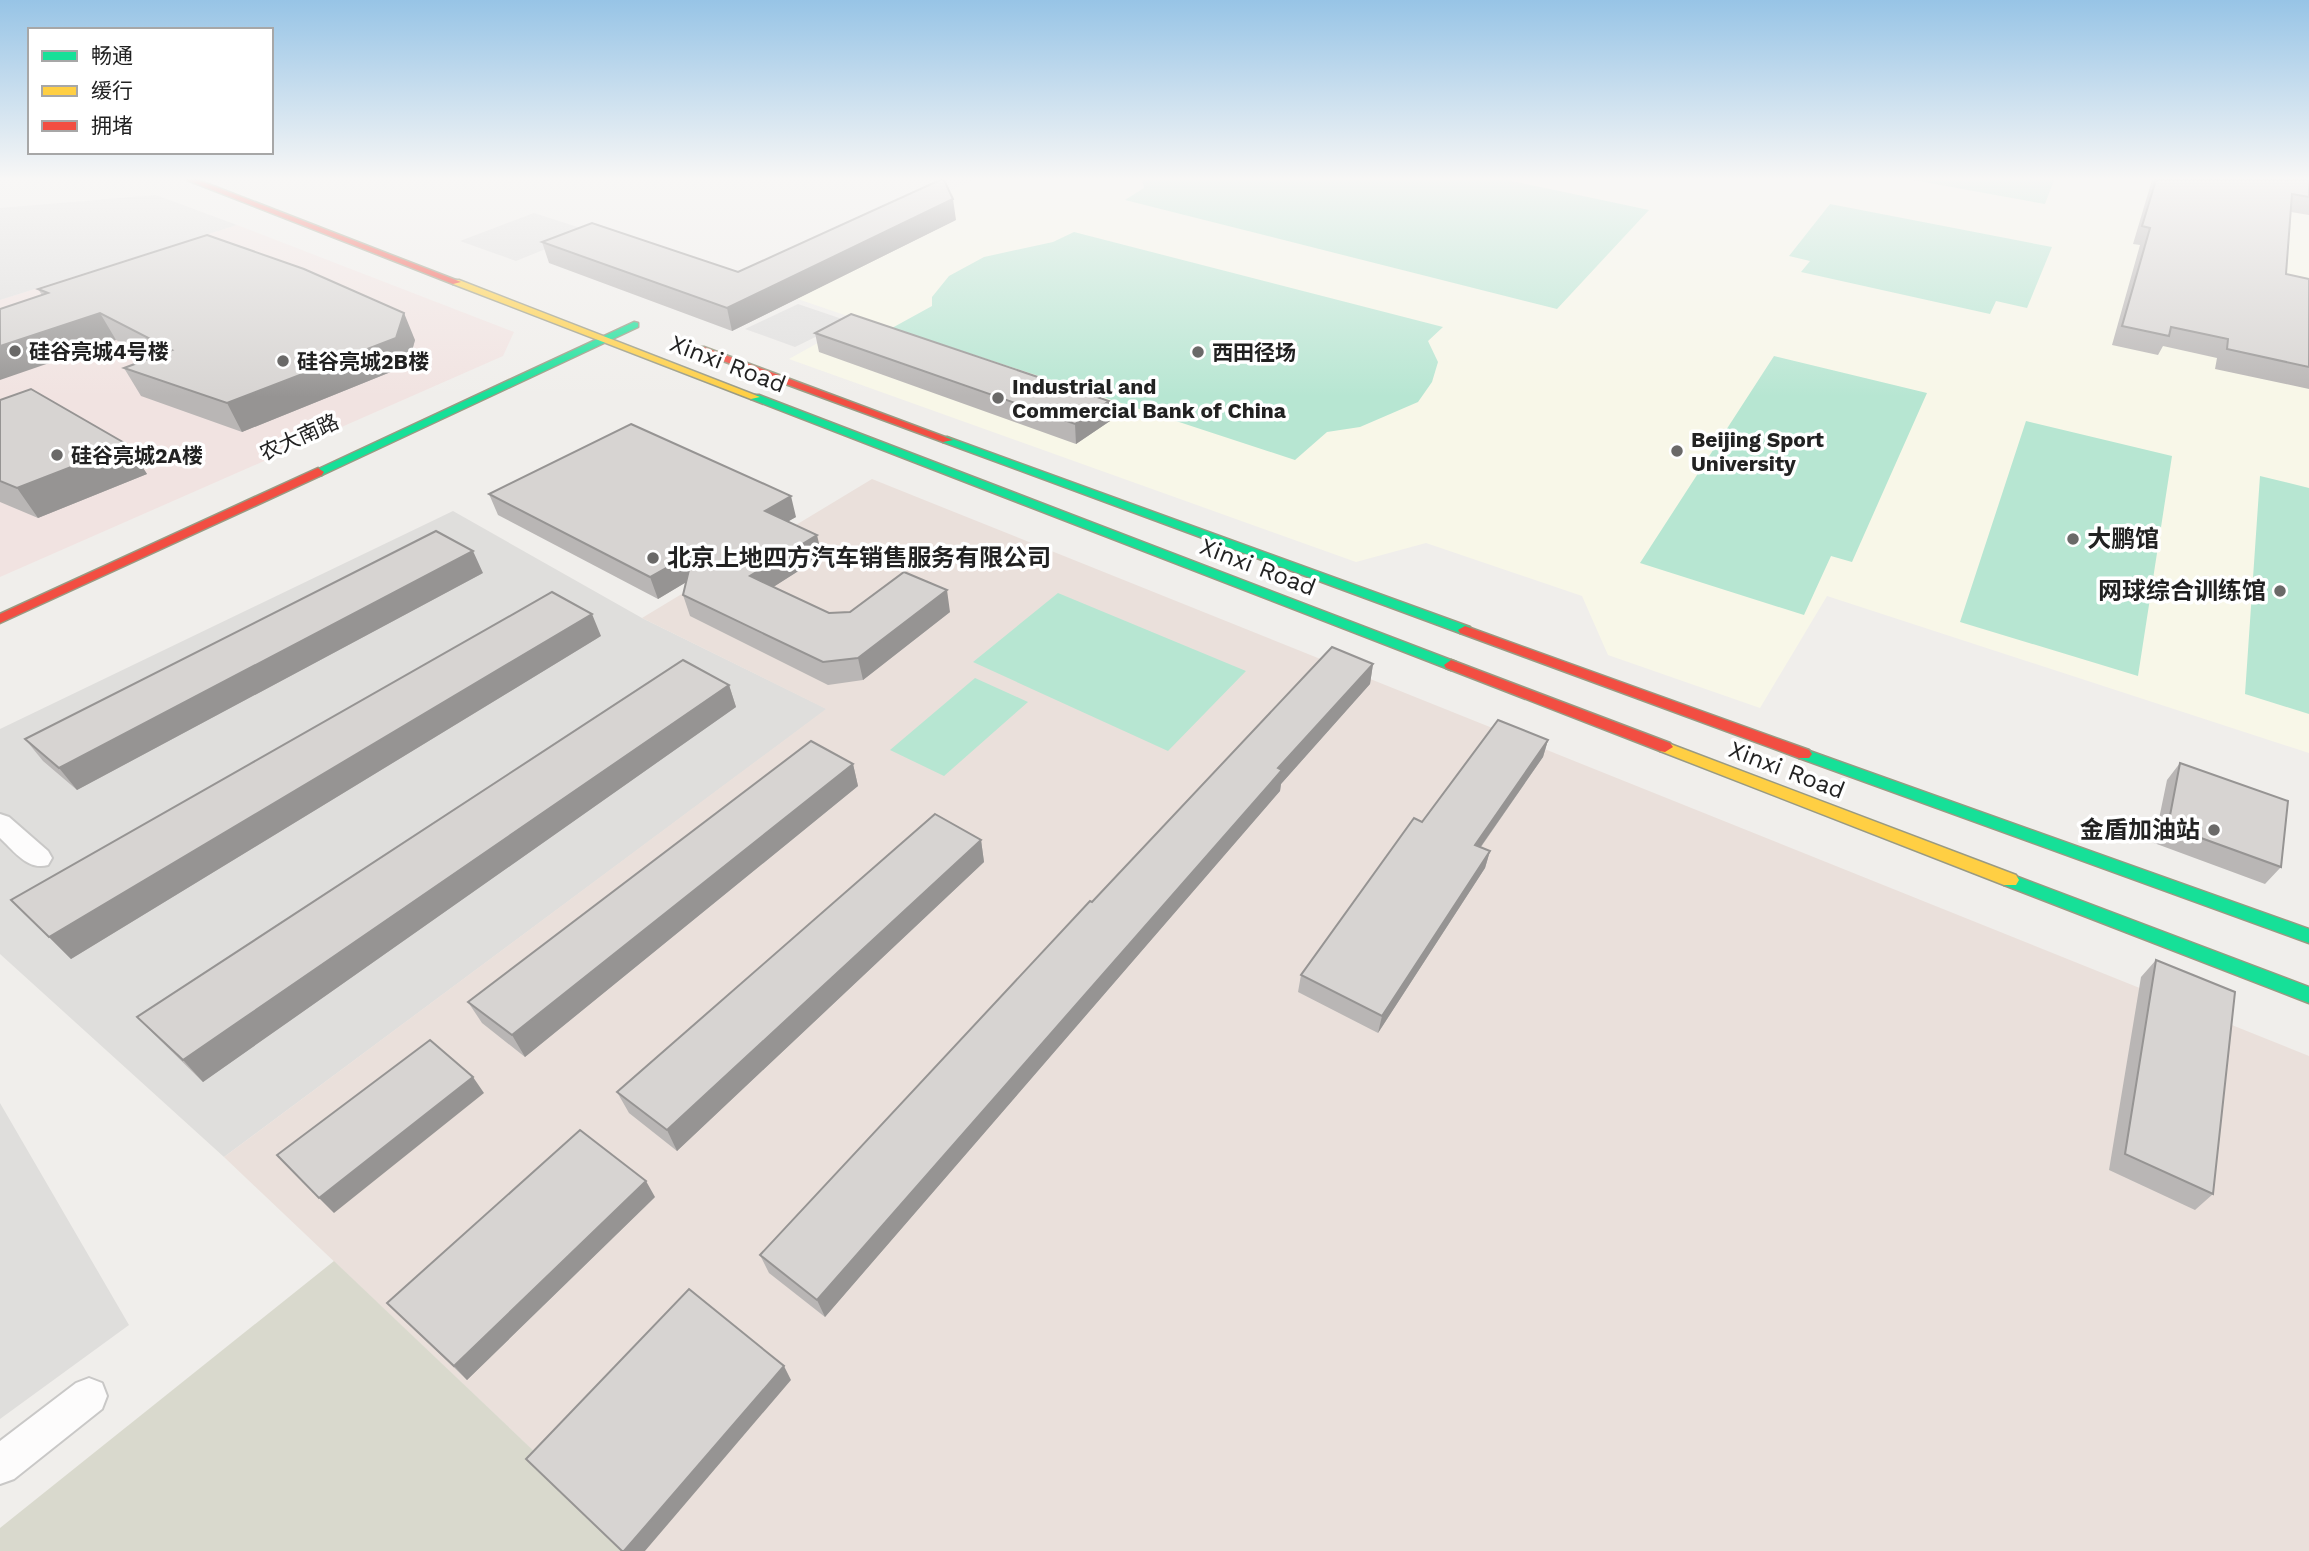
<svg xmlns="http://www.w3.org/2000/svg" width="2309" height="1551" font-family="'Work Sans','Noto Sans SC',sans-serif">
	<rect width="100%" height="100%" fill="#f0eeeb"/>
	<path fill="#dfdedc" d="M453 511 642 618 827 709 224 1157 0 954V729Z
		M0 1103 129 1325 0 1419Z"/>
	<path fill="#f1e3e1" d="M237 225 514 332 503 356 0 577V300Z"/>
	<path fill="#f8f7e8" d="M974 180H2309V753L1827 596 1760 708 1608 655 1582 596 1426 543 1356 562 789 359 859 320 751 283Z"/>
	<path fill="#eae0db" d="M872 479 2309 1056V1551H639L224 1157 826 709 642 618Z"/>
	<path fill="#d9d9cd" d="M334 1261 639 1551H0V1528Z"/>
	<path fill="#b7e6d2" d="M1142 180H1507L1649 210 1557 309 1125 200 1144 188Z
		M1913 180H2054L2045 204Z
		M1830 204 2052 247 2027 308 1996 301 1990 314 1801 272 1810 261 1789 256Z
		M1074 232 1443 327 1428 341 1438 362 1432 382 1418 402 1360 427 1327 432 1295 460 892 328 932 306V297L949 276 984 257 1053 242Z
		M1774 356 1927 393 1852 562 1831 556 1804 615 1640 563Z
		M2026 421 2172 456 2138 676 1960 622Z
		M2260 476 2309 488V714L2245 694Z
		M1058 593 1246 671 1168 751 973 662Z
		M975 678 1028 702 944 776 890 750Z"/>
	<path fill="#e0dfde" d="M156 195 237 225 0 300V208Z
		M534 213 590 231 516 261 460 241Z
		M798 304 848 321 795 347 745 329Z"/>
	<g fill="none" stroke-linecap="round" stroke-linejoin="round">
		<defs>
			<path id="street" d="M0 814 9 817 48 851 52 858 48 865C28 871 14 851 0 838Z
				M89 1378 102 1383 107 1396 102 1409 14 1479 0 1484V1441L76 1383Z"/>
			<path id="fast" d="M634 322 638 323V327L322 475 318 476 312 472Z
				M751 395H759L1456 662 1458 665 1451 670 1446 668 751 399Z
				M947 437 1470 627 1472 630 1465 634 1460 633 943 442V438Z
				M1804 749 2309 929V943L1799 758 1796 754 1799 750Z
				M2010 874 2309 987V1003L2004 885 2001 880 2004 875Z"/>
			<path id="slow" d="M453 280H459L760 397 751 399 453 284Z
				M1665 742 2016 875 2019 880 2016 885H2004L1660 751 1657 747 1660 743Z"/>
			<path id="jam" d="M187 180H198L461 282 453 284Z
				M696 347H704L953 440 943 442 696 351Z
				M318 468 324 472 322 475 0 623V614Z
				M1465 626 1809 750 1812 754 1809 758H1799L1460 633 1458 630Z
				M1451 660 1670 743 1673 747 1665 752 1660 751 1446 668 1444 665Z"/>
		</defs>
		<use href="#street" stroke="#c9c8c7" stroke-width="4"/>
		<use href="#fast" stroke="#999a82" stroke-width="3"/>
		<use href="#slow" stroke="#999a82" stroke-width="3"/>
		<use href="#jam" stroke="#999a82" stroke-width="3"/>
		<use href="#street" fill="#fdfcfc" fill-rule="evenodd"/>
		<use href="#fast" fill="#16e098" fill-rule="evenodd"/>
		<use href="#slow" fill="#ffcf43" fill-rule="evenodd"/>
		<use href="#jam" fill="#f24e42" fill-rule="evenodd"/>
	</g>
	<path fill="#b9b6b5" d="M2152 180H2309V215L2291 212 2286 274 2309 279V389L2215 369 2217 358 2163 346 2158 355 2112 345 2140 245 2133 244Z
		M956 220 732 331 549 263 542 242 738 272Z
		M38 289 415 340 408 365 242 432 141 396 124 368 151 358 116 340 42 295Z
		M815 333 1110 421 1076 444 819 352Z
		M0 400 128 445 147 474 38 518 0 502Z
		M489 494 796 517 788 521 822 556 773 587 829 613 950 612 863 680 828 685 690 616 683 595 686 582 658 599 498 515Z
		M483 573 77 790 43 761 25 739Z
		M601 636 71 959 11 900Z
		M1373 664 1370 684 1281 784 1280 791 825 1317 769 1273 760 1255Z
		M729 685 736 707 203 1082 158 1038 137 1017Z
		M1548 740 1543 757 1481 847 1490 851 1485 868 1378 1033 1298 992 1301 975 1422 822Z
		M2180 763 2281 867 2265 884 2154 843 2167 780Z
		M853 764 858 786 525 1057 482 1023 468 1002Z
		M981 840 984 862 677 1151 629 1113 617 1092Z
		M2156 960 2213 1194 2195 1210 2109 1170 2141 977Z
		M655 1197 467 1380 387 1303Z"/>
	<path fill="#969493" d="M953 199 956 220 732 331 727 308Z
		M100 313 116 340 0 380V346Z
		M404 313 415 340 408 365 242 432 227 403Z
		M1109 401 1110 421 1076 444 1075 424Z
		M128 445 147 474 38 518 17 488Z
		M791 496 796 517 770 532 765 511Z
		M817 535 822 556 756 598 750 576Z
		M473 551 483 573 77 790 59 768Z
		M693 553 700 574 658 599 650 577Z
		M947 590 950 612 863 680 858 658Z
		M592 614 601 636 71 959 49 937Z
		M1373 664 1370 684 1281 784 1280 791 825 1317 817 1300 1278 768Z
		M729 685 736 707 203 1082 183 1060Z
		M1548 740 1543 757 1470 862 1475 845Z
		M853 764 858 786 525 1057 512 1035Z
		M981 840 984 862 677 1151 667 1130Z
		M1490 851 1485 868 1378 1033 1382 1016Z
		M473 1077 484 1093 334 1213 319 1198Z
		M646 1181 655 1197 467 1380 454 1366Z
		M784 1366 791 1380 645 1551H624Z"/>
	<path fill="#d7d4d2" stroke="#969493" stroke-width="2" d="M940 180H944L953 199 727 308 542 242 592 223 738 272Z
		M2156 180H2309V197L2292 194 2286 274 2309 279V367L2227 349 2228 339 2171 327 2169 336 2122 326 2150 228 2142 226Z
		M207 235 304 269 404 313 396 338 227 403 124 368 172 350 100 313 0 346V309L48 293 38 289Z
		M851 314 1109 401 1075 424 815 333Z
		M31 389 128 445 17 488 0 481V400Z
		M631 424 791 496 765 511 817 535 750 576 829 613 850 612 904 572 947 590 858 658 823 662 683 595 693 553 650 577 489 494Z
		M436 531 473 551 59 768 25 739Z
		M552 592 592 614 49 937 11 900Z
		M1332 647 1373 664 1278 768 1282 770 817 1300 760 1255 1090 901 1092 902Z
		M683 660 729 685 183 1060 137 1017Z
		M1498 720 1548 740 1475 845 1490 851 1382 1016 1301 975 1414 818 1422 822Z
		M811 741 853 764 512 1035 468 1002Z
		M2180 763 2288 801 2281 867 2168 826Z
		M935 814 981 840 667 1130 617 1092Z
		M2156 960 2235 992 2213 1194 2125 1154Z
		M430 1040 473 1077 319 1198 277 1155Z
		M580 1130 646 1181 454 1366 387 1303Z
		M689 1289 784 1366 624 1551H622L526 1459Z"/>
	<linearGradient id="sky" x2="0" y2="1"><stop stop-color="#97c4e6"/><stop offset="0.45" stop-color="#f8f7f6"/><stop offset="1" stop-color="#f8f7f6" stop-opacity="0"/></linearGradient>
	<rect width="2309" height="397" fill="url(#sky)"/>
	<g fill="#6a6968" stroke="#fff" stroke-width="2.5">
		<circle cx="15" cy="351" r="7"/>
		<circle cx="1198" cy="352" r="7"/>
		<circle cx="283" cy="361" r="7"/>
		<circle cx="998" cy="398" r="7"/>
		<circle cx="1677" cy="451" r="7"/>
		<circle cx="57" cy="455" r="7"/>
		<circle cx="2073" cy="539" r="7"/>
		<circle cx="653" cy="558" r="7"/>
		<circle cx="2280" cy="591" r="7"/>
		<circle cx="2214" cy="830" r="7"/>
	</g>
	<g text-anchor="middle" dominant-baseline="central" stroke-width="7" stroke-linejoin="round" paint-order="stroke">
		<g font-size="21" font-weight="bold" fill="#222" stroke="#fff" text-anchor="start">
			<text x="29" y="351">硅谷亮城4号楼</text>
			<text x="1212" y="352">西田径场</text>
			<text x="297" y="361">硅谷亮城2B楼</text>
			<text x="1012" y="386">Industrial and<tspan x="1012" dy="24">Commercial Bank of China</tspan></text>
			<text x="1691" y="439">Beijing Sport<tspan x="1691" dy="24">University</tspan></text>
			<text x="71" y="455">硅谷亮城2A楼</text>
		</g>
		<g font-size="21" fill="#222" stroke="#fff">
			<text transform="translate(299 437) rotate(-24)">农大南路</text>
		</g>
		<g font-size="24" fill="#222" stroke="#fff">
			<text transform="translate(728 364) rotate(21)">Xinxi Road</text>
			<text transform="translate(1258 567) rotate(21)">Xinxi Road</text>
			<text transform="translate(1787 770) rotate(21)">Xinxi Road</text>
		</g>
		<g font-size="24" font-weight="bold" fill="#222" stroke="#fff" text-anchor="start">
			<text x="2087" y="539">大鹏馆</text>
			<text x="667" y="558">北京上地四方汽车销售服务有限公司</text>
			<text x="2266" y="591" text-anchor="end">网球综合训练馆</text>
			<text x="2200" y="830" text-anchor="end">金盾加油站</text>
		</g>
	</g>
	<rect x="28" y="28" width="245" height="126" fill="#ffffff" stroke="#a7a7a7" stroke-width="2"/>
	<rect x="42" y="51" width="35" height="10" fill="#16e098" stroke="#a7a7a7" stroke-width="2"/>
	<text x="91" y="63" font-size="21" fill="#222222">畅通</text>
	<rect x="42" y="86" width="35" height="10" fill="#ffcf43" stroke="#a7a7a7" stroke-width="2"/>
	<text x="91" y="98" font-size="21" fill="#222222">缓行</text>
	<rect x="42" y="121" width="35" height="10" fill="#f24e42" stroke="#a7a7a7" stroke-width="2"/>
	<text x="91" y="133" font-size="21" fill="#222222">拥堵</text>
</svg>
